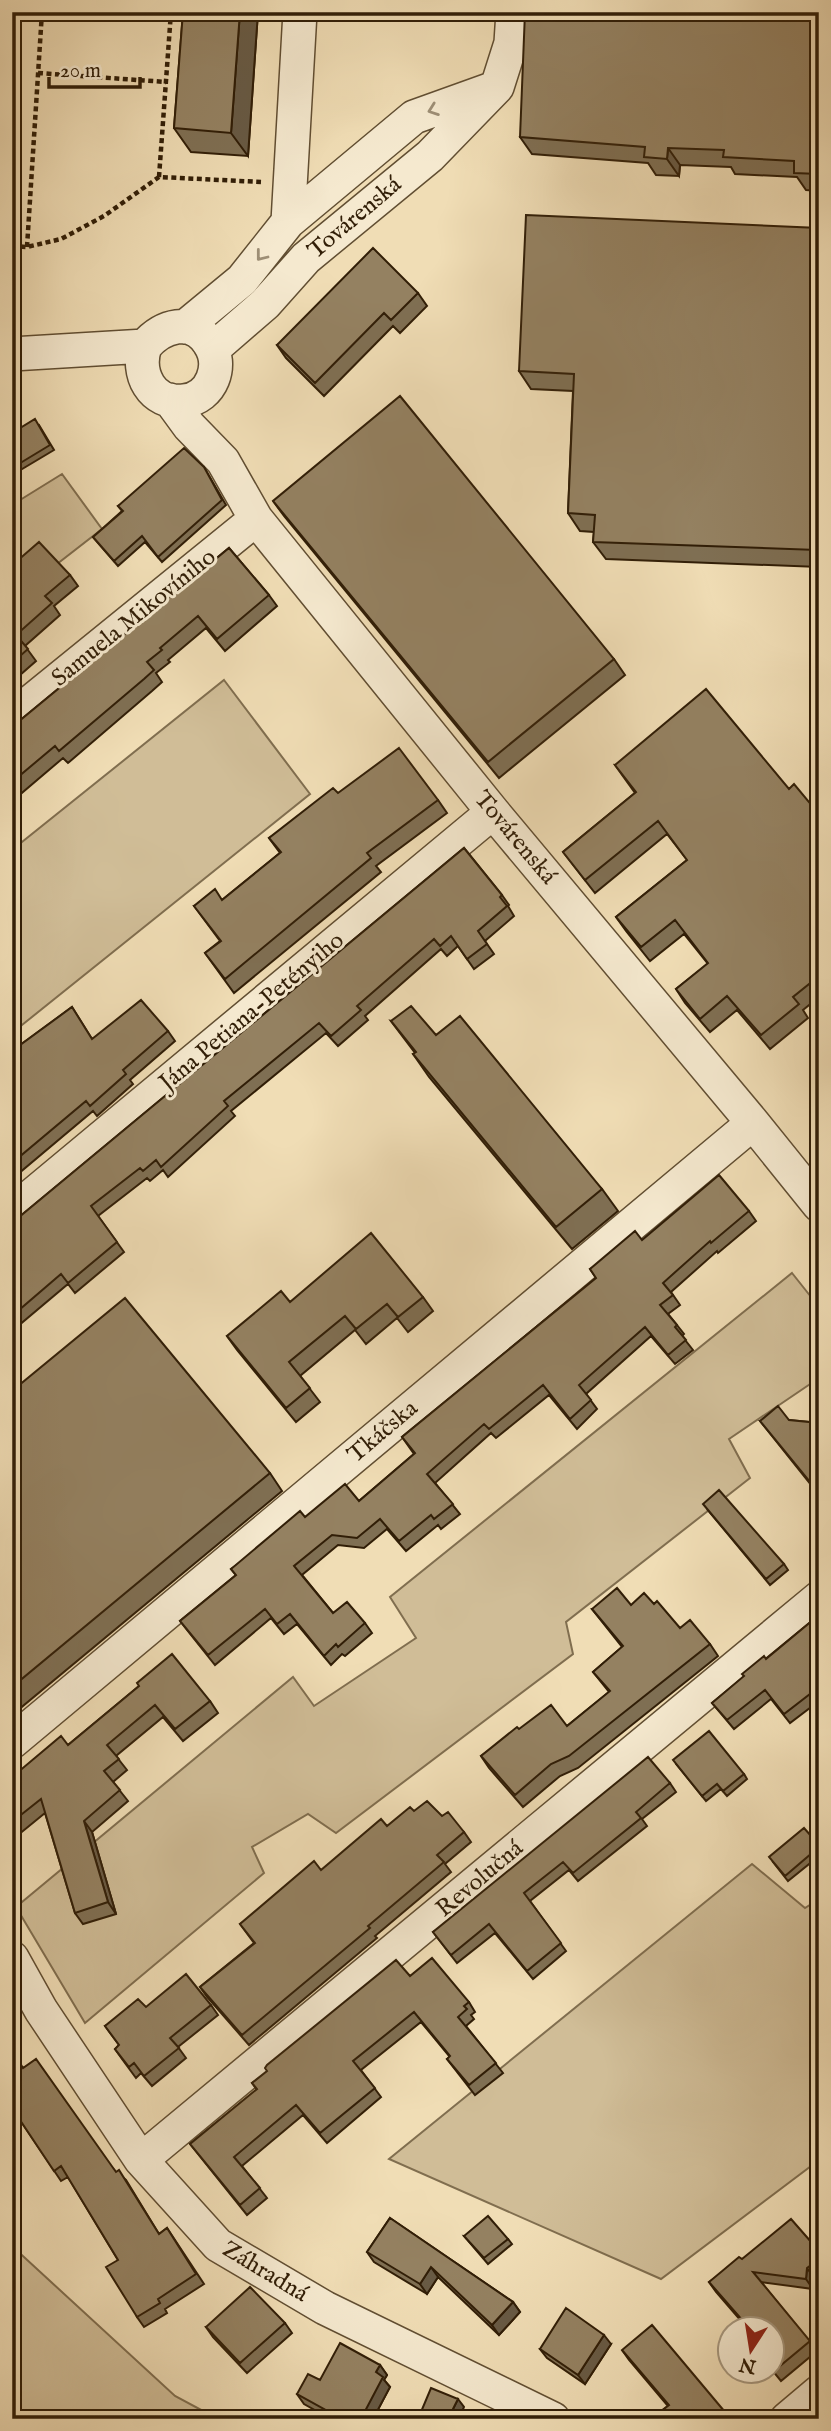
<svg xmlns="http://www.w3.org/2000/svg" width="831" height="2431" font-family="'IM FELL English',serif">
	<rect width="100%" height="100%" fill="#f0ddb5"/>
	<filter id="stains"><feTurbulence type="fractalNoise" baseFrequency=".00286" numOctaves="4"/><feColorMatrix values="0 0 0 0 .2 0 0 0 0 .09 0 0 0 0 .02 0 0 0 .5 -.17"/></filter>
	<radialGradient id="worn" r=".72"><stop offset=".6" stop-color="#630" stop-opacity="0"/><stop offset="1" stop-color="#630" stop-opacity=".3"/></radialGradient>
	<path fill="#d0bd97" stroke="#806e4f" stroke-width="2" d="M62 474 102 529 12 599V505Z
		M224 680 310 794 12 1033V850Z
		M792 1273 819 1307V1378L729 1439 750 1478 566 1622 573 1654 336 1833 308 1814 252 1847 264 1873 85 2023 16 1907 293 1677 314 1706 416 1638 390 1597Z
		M752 1864 805 1908 819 1899V2160L661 2279 389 2159Z
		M12 2246 175 2396 218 2419H12Z"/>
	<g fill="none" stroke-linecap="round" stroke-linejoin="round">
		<defs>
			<path id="street" d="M288 222 300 12
				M185 327 242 280 288 222 414 117 492 89
				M213 349 265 304 306 258 430 156 497 87 511 43 513 12
				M12 354 145 346C162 326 192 316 209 343 224 365 212 398 184 401 151 405 136 373 145 346
				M170 400 189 426 223 461 256 519 493 812 753 1123 819 1205
				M12 717 256 519
				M12 1212 493 812
				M12 1742 753 1123
				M12 1958 41 2010 141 2160 218 2245 325 2308 553 2419
				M141 2160 819 1598
				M787 2419 819 2392"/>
		</defs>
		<use href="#street" stroke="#614e32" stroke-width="36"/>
		<path stroke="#311e07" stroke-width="4.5" stroke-dasharray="5 3.5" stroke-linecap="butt" d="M38 73 166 82
			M159 177 171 12
			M12 246 27 247 61 239 104 216 159 177 261 182
			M27 247 42 12"/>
		<use href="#street" stroke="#f5e9cf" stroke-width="33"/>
	</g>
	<path fill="#7f6f53" stroke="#311e07" stroke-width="2" d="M183 12H258L248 156 191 152 174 128Z
		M819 12V191L806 190 797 177 735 174 731 167 680 165 679 176 656 175 648 163 532 154 520 137Z
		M819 228V567L606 559 593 542 594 532 580 531 568 513 573 391 531 389 519 371Z
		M418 293 427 306 400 333 393 326 324 396 286 358 277 345Z
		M39 425 54 450 12 475V433Z
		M204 467 226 505 162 562 145 542 118 566 93 537 122 511 118 506Z
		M273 501 614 659 625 675 499 778 284 516Z
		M229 548 269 595 277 606 225 651 206 628 168 660 170 662 156 673 162 682 152 691 68 763 63 758 16 798 19 802 12 808V727Z
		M12 558 16 562 70 575 78 586 54 606 60 615 25 646 36 661 12 682Z
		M615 765 789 789 819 814V997L803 1010 808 1018 770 1049 737 1010 710 1032 685 1003 676 989 708 964 684 934 650 961 626 931 616 917 687 860 667 834 595 893 563 852 635 793Z
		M338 793 438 800 447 813 376 866 381 872 234 993 205 953 220 941 194 906 222 900 280 853 269 838Z
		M464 848 502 895 509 905 508 906 514 916 485 941 494 954 474 969 458 946 447 956 441 949 365 1016 368 1020 338 1046 326 1033 231 1111 235 1116 168 1177 163 1170 150 1181 147 1178 98 1216 124 1252 75 1293 68 1284 18 1326 12 1319V1223Z
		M72 1007 92 1039 168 1031 175 1041 130 1080 133 1084 97 1116 93 1111 12 1179V1051Z
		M391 1021 436 1035 602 1189 618 1211 572 1249 429 1077 413 1054 415 1053Z
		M749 1211 756 1221 718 1253 717 1251 671 1292 680 1305 668 1314 677 1325 684 1334 682 1336 693 1350 675 1364 651 1336 586 1394 597 1409 577 1429 549 1395 496 1438 491 1433 435 1483 460 1514 441 1529 438 1525 406 1551 387 1529 364 1548 338 1545 302 1575 333 1613 365 1623 372 1633 345 1656 342 1654 331 1665 297 1624 284 1634 271 1618 215 1665 187 1630 180 1621 236 1575 231 1569 305 1517 359 1501 414 1454 402 1437 596 1278 590 1269 642 1240Z
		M423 1297 433 1311 408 1332 397 1318 366 1344 355 1330 300 1376 320 1402 296 1422 237 1350 227 1336 290 1302Z
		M12 1391 270 1473 282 1491 12 1715Z
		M789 1420 819 1423V1495L760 1421Z
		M707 1509 784 1564 788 1570 770 1585Z
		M654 1604 680 1628 710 1644 718 1656 578 1768 560 1776 523 1807 489 1768 481 1756 519 1729 567 1726 609 1692 593 1672 622 1647 592 1609 631 1605Z
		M819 1615V1701L790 1723 771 1699 734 1729 712 1703Z
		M139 1686 210 1701 218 1713 183 1741 163 1717 116 1756 127 1770 113 1782 128 1801 92 1832 116 1914 83 1924 75 1913 45 1813 12 1840V1768L17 1773 68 1745Z
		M677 1765 744 1774 747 1779 727 1796 721 1789 706 1801Z
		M670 1783 676 1792 642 1819 647 1826 578 1881 569 1870 530 1901 566 1951 533 1979 495 1933 457 1963 433 1932Z
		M414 1811 442 1816 464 1832 471 1842 445 1864 451 1872 375 1936 377 1938 249 2045 207 1997 200 1987 254 1943 240 1924Z
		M819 1845V1856L788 1881 773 1862Z
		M410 1976 469 2002 475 2012 471 2015 474 2019 466 2026 503 2073 475 2095 447 2059 450 2057 421 2022 361 2070 381 2097 327 2143 303 2115 242 2166 267 2198 247 2215 190 2144 257 2090 252 2083Z
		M211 2005 218 2015 178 2047 186 2058 152 2086 141 2073 136 2078 122 2059 115 2049 119 2045 105 2026 146 2007Z
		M24 2068 116 2172 126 2180 159 2234 167 2228 204 2284 165 2309 167 2313 144 2327 137 2317 118 2260 68 2177 61 2181 12 2108Z
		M390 2218 513 2302 520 2312 499 2335 438 2277 427 2294 374 2262 367 2252Z
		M464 2236 508 2239 512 2244 488 2264Z
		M819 2251V2275L814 2278 813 2289 761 2282 817 2351 781 2381 772 2370V2329H748L716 2292 709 2282 742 2259Z
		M285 2323 292 2333 247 2373 213 2337 206 2327Z
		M611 2344 585 2384 547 2358 540 2349Z
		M622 2350 725 2412 730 2419H665L660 2412 668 2406 629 2360Z
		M380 2365 387 2375 384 2380 390 2387 373 2419H328L329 2418 304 2404 297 2394 320 2380Z"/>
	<path fill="#685a44" stroke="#311e07" stroke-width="2" d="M12 12H17L12 79Z
		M240 12H258L248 156 231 133Z
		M668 148 680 165 679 176 667 159Z
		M12 258 15 262 13 321 12 320Z
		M817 524 819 526V553L817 550Z
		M84 1821 92 1832 116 1914 108 1902Z
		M431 2267 438 2277 427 2294 420 2284Z
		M807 2268 814 2278 813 2289 806 2279Z
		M513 2302 520 2312 499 2335 492 2325Z
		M604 2335 611 2344 585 2384 578 2375Z
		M380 2365 387 2375 384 2380 390 2387 373 2419H365L363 2415 376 2372Z
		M458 2399 464 2407 459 2419H448Z"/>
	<path fill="#948161" stroke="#311e07" stroke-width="2" d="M183 12H240L231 133 174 128Z
		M525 12H819V174L794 173V161L723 157 724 150 668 148 667 159 644 157 645 147 520 137Z
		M526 215 819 228V524H817V550L593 542 595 515 568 513 574 374 519 371Z
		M373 248 418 293 391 320 384 313 315 383 277 345Z
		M400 396 614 659 488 762 273 501Z
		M35 419 50 445 12 468V433Z
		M184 448 204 467 222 500 158 557 142 536 114 561 93 537 123 511 118 506Z
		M39 542 70 575 45 596 52 603 16 635 28 649 12 663V558L16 562Z
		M229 548 269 595 217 639 198 616 160 648 162 650 147 662 154 670 144 679 59 751 55 746 12 782V727Z
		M706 689 789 789 794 784 819 814V821L817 823 819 825V976L793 997 799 1004 761 1035 727 996 700 1019 676 989 708 963 675 920 641 947 616 917 687 860 658 821 585 880 563 852 636 792 615 765Z
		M399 748 438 800 367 853 371 858 225 979 205 953 221 941 194 906 215 889 222 900 281 852 269 838 333 788 338 793Z
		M464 848 502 895 500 897 507 906 478 931 487 944 467 959 451 936 440 946 434 939 357 1006 361 1010 331 1036 319 1023 224 1101 228 1106 161 1167 156 1160 143 1171 140 1168 91 1206 117 1242 68 1283 61 1274 12 1316V1223Z
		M141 1000 168 1031 123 1070 126 1074 90 1106 86 1101 12 1163V1051L72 1007 92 1039Z
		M411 1006 436 1035 460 1016 602 1189 556 1227 413 1054 416 1052 391 1021Z
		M719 1175 749 1211 711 1243 710 1241 663 1283 673 1295 660 1305 677 1325 675 1327 686 1340 668 1355 645 1327 579 1385 591 1400 570 1419 543 1385 489 1429 484 1424 427 1474 453 1504 434 1519 431 1515 399 1541 380 1519 357 1538 332 1535 294 1566 333 1613 347 1602 365 1623 338 1647 336 1644 324 1656 290 1614 277 1624 265 1609 208 1655 180 1621 236 1575 231 1569 300 1511 305 1517 345 1484 359 1501 415 1453 402 1437 596 1278 590 1269 635 1231 642 1240Z
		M371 1233 423 1297 398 1317 387 1304 356 1329 345 1316 289 1362 310 1388 286 1408 227 1336 281 1291 290 1302Z
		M125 1298 270 1473 12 1687V1391Z
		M778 1406 789 1420 819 1423V1493L760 1421Z
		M719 1490 784 1564 766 1579 703 1504Z
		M617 1588 631 1605 644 1593 654 1604 657 1601 680 1628 690 1620 710 1644 569 1756 551 1764 515 1795 481 1756 517 1727 519 1729 551 1705 567 1726 610 1691 593 1672 623 1646 592 1609Z
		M819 1615V1687L784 1714 765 1690 727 1720 712 1703 744 1676 742 1674 764 1656 766 1659Z
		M172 1654 210 1701 175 1729 155 1705 107 1745 119 1759 104 1771 120 1790 84 1821 108 1902 75 1913 41 1799 12 1822V1768L17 1773 61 1736 68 1745 139 1686 137 1683Z
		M709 1731 744 1774 723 1791 717 1784 702 1796 673 1760Z
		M648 1757 670 1783 636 1812 641 1818 573 1873 563 1862 524 1893 561 1943 527 1971 489 1924 451 1955 433 1932Z
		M427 1801 442 1816 448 1812 464 1832 437 1855 444 1862 368 1926 370 1928 242 2035 200 1987 255 1943 240 1924 314 1861 321 1870 381 1819 387 1826 410 1807 414 1811Z
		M804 1828 819 1845V1847L785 1876 769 1857Z
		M432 1958 469 2002 464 2006 467 2009 458 2017 496 2063 469 2085 447 2059 450 2056 414 2012 353 2061 375 2088 320 2133 296 2105 234 2157 260 2188 240 2205 190 2144 257 2089 252 2083 267 2071 265 2068 267 2065 396 1960 410 1976Z
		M186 1974 211 2005 170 2038 179 2048 144 2076 134 2063 129 2067 115 2049 119 2045 105 2026 138 1999 146 2007Z
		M15 2055 23 2068 36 2059 116 2172 119 2170 159 2234 167 2228 196 2274 158 2299 160 2303 137 2317 106 2267 118 2260 61 2166 54 2171 12 2108V2057Z
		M488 2216 508 2239 484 2258 464 2236Z
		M390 2218 513 2302 492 2325 431 2267 420 2284 367 2252Z
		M791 2219 819 2251V2259L807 2268 806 2279 753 2272 810 2341 774 2371 772 2368V2329H750L709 2282 739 2257 742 2259Z
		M250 2287 285 2323 240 2363 206 2327Z
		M566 2308 604 2335 578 2375 540 2349Z
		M652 2325 725 2412 717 2419H666L660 2412 669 2405 622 2350Z
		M340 2343 380 2365 376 2372 383 2377 363 2415 369 2419H328L331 2413 297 2394 308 2374 320 2380Z
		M431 2388 458 2399 448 2419H418Z"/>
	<defs><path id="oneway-chevron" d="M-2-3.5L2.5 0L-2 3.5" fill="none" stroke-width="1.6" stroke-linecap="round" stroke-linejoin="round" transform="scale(1.75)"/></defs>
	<g stroke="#9d8e75">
		<use href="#oneway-chevron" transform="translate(433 110) rotate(160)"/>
		<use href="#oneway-chevron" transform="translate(261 256) rotate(128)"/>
	</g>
	<g text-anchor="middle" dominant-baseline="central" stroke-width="6" stroke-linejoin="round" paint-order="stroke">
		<g font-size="24" fill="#311e07" stroke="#f5e9cf">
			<text transform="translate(355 218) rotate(-40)">Továrenská</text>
			<text transform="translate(134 618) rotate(-39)">Samuela Mikovíniho</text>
			<text transform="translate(515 838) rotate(50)">Továrenská</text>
			<text transform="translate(252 1012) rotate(-40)">Jána Petiana-Petényiho</text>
			<text transform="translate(383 1432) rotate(-40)">Tkáčska</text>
			<text transform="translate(480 1879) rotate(-40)">Revolučná</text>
			<text transform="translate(265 2272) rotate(31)">Záhradná</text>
		</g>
	</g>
	<rect width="831" height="2431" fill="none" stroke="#f0ddb5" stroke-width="42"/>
	<rect x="14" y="14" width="803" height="2403" fill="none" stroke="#311e07" stroke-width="3.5"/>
	<rect x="21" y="21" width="789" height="2389" fill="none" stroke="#311e07" stroke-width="2"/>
	<g transform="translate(751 2350) rotate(192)"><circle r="33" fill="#f5e9cf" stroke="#a7987f" stroke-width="2"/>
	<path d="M0-5L12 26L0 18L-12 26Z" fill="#8f2418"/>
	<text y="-10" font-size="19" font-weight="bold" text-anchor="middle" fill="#311e07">N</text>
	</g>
	<path d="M49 77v10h91v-10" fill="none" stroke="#311e07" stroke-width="3.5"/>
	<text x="60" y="77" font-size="21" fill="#311e07" stroke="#f5e9cf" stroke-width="5" paint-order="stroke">20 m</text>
	<rect width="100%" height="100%" filter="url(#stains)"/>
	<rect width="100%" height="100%" fill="url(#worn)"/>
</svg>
